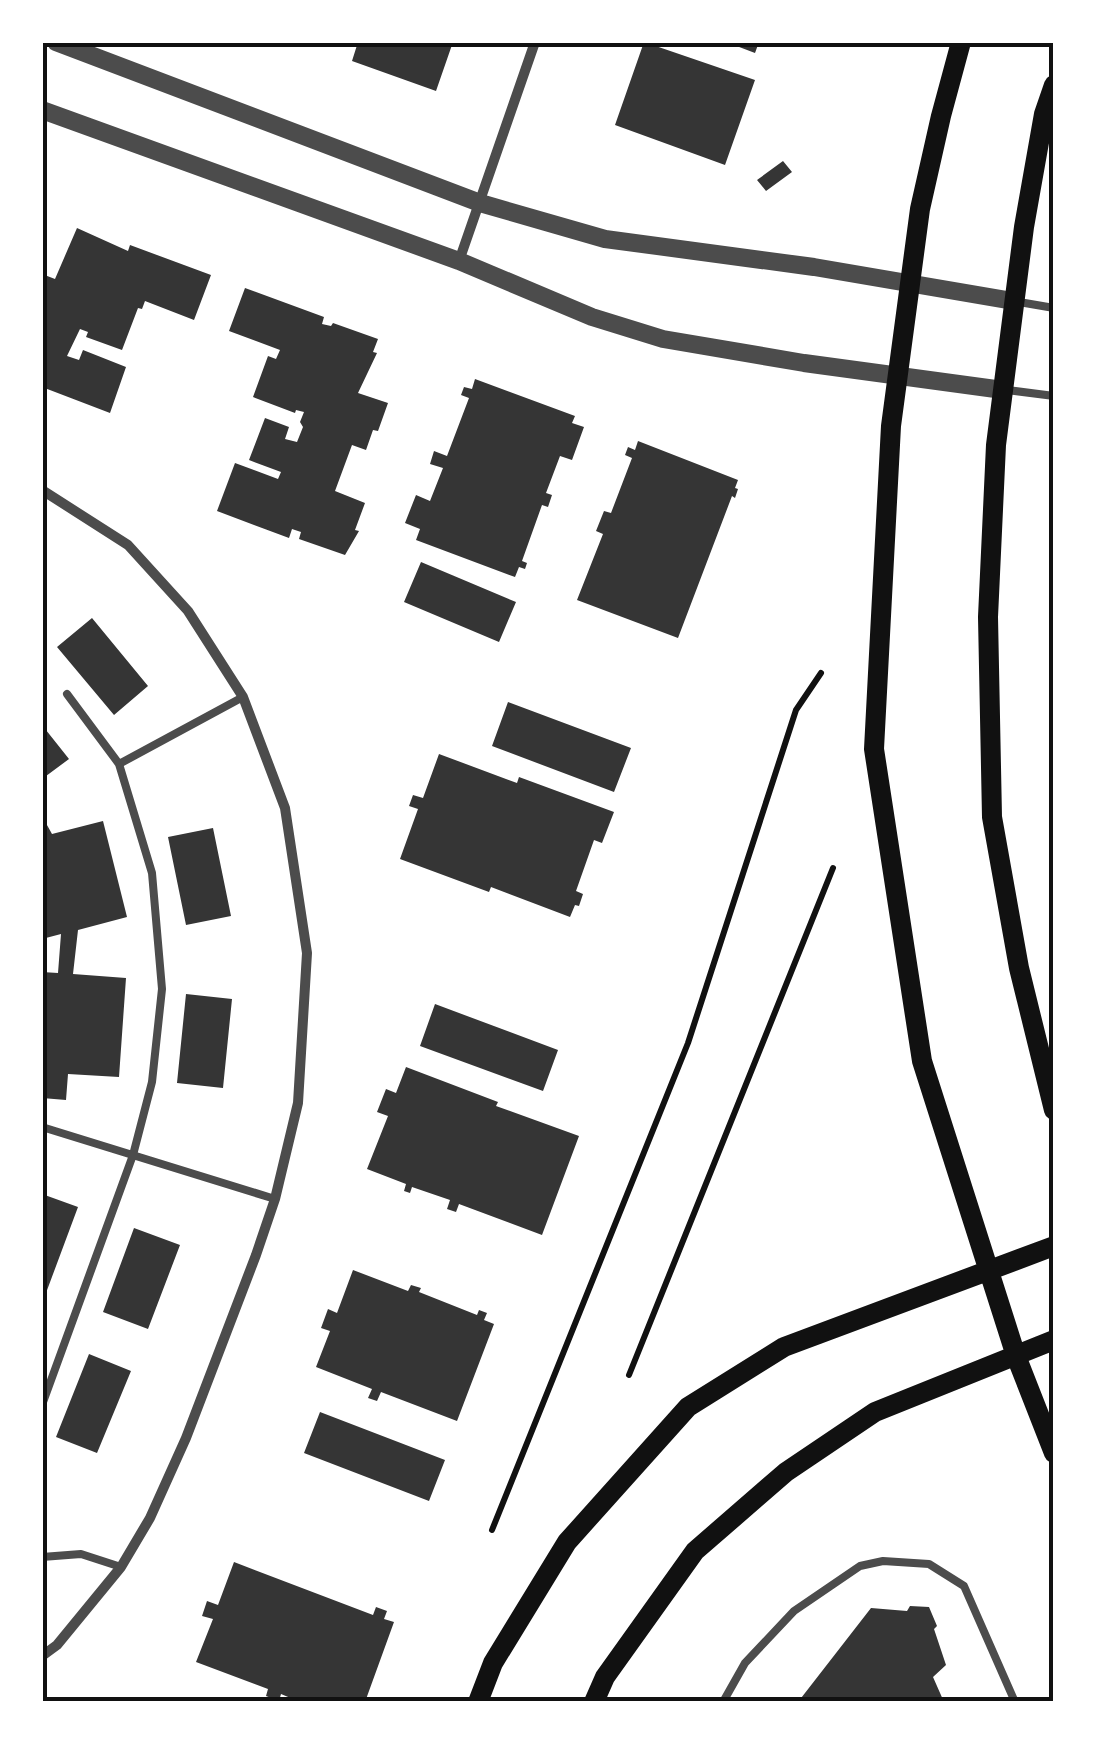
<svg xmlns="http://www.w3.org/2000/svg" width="1096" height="1744" font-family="'IBM Plex Sans',sans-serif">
	<rect width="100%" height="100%" fill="#fff"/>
	<path fill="#353535" d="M358 42H453L436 91 352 61Z
		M644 42 755 80 725 165 615 125Z
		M726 42H759L755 53Z
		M783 161 792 172 766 191 757 180Z
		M77 228 128 251 130 245 211 275 194 320 145 301 142 309 138 308 122 350 86 337 88 332 80 329 67 356 79 360 83 350 126 367 110 413 42 387V274L55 279Z
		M245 288 324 317 322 324 331 326 333 323 378 339 373 352 377 353 358 393 388 403 378 431 373 430 366 450 352 445 335 491 365 503 355 530 359 531 345 555 299 539 301 532 292 529 289 538 217 511 235 463 278 479 281 472 249 460 265 418 289 427 285 439 297 442 303 427 300 422 304 412 296 410 295 413 253 397 268 356 276 359 280 350 229 331Z
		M475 379 575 416 572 423 584 427 572 460 560 456 546 493 552 495 548 507 542 505 522 561 527 563 525 569 519 567 515 577 416 540 420 529 405 523 416 495 430 501 443 468 430 464 434 451 447 456 469 398 461 395 464 387 472 389Z
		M638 441 738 480 735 488 738 489 735 498 732 496 678 638 577 600 603 534 596 531 604 511 611 513 632 458 625 455 628 447 635 450Z
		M421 562 516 602 499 642 404 602Z
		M92 618 148 686 114 715 57 647Z
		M508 702 631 748 614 792 492 746Z
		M42 725 69 759 42 779Z
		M439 754 517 783 519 777 614 812 602 843 594 840 576 891 583 894 579 906 575 905 570 917 491 887 489 892 400 859 418 809 409 806 413 795 423 798Z
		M42 816 52 834 103 821 127 917 78 930 73 974 126 978 119 1077 68 1074 66 1100 42 1098V972L58 973 61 934 42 939Z
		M213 828 231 916 186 925 168 837Z
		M186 994 232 999 223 1088 177 1083Z
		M435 1004 558 1050 543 1091 420 1046Z
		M406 1067 498 1102 496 1106 579 1136 542 1235 459 1204 456 1212 447 1209 450 1200 412 1187 410 1193 404 1191 406 1184 367 1169 388 1116 377 1112 386 1089 396 1093Z
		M42 1194 78 1207 43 1301H42Z
		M134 1228 180 1245 148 1329 103 1312Z
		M353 1270 408 1291 411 1285 421 1288 419 1292 477 1315 479 1310 487 1313 484 1320 494 1324 457 1421 381 1392 377 1401 368 1398 372 1389 316 1367 330 1331 321 1328 328 1309 337 1313Z
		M89 1354 131 1371 97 1453 56 1437Z
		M320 1412 445 1460 429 1501 304 1453Z
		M234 1562 373 1615 376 1607 387 1611 384 1619 394 1622 365 1702H300L281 1694 279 1701 266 1696 268 1689 196 1662 213 1619 202 1616 207 1601 218 1605Z
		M910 1606 929 1607 937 1626 934 1629 946 1665 933 1677 944 1702H798L871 1608 907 1611Z"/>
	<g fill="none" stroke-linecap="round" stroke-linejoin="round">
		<path stroke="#111" stroke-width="6" d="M629 1375 833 868
			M492 1530 688 1043 796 710 821 673"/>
		<path stroke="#4c4c4c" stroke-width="8" d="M1019 302 1054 308
			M1007 390 1054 396
			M119 764 243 697
			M42 1127 275 1199
			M42 1405 133 1155 152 1082 162 989 152 873 119 764 67 694
			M42 1557 81 1554 121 1567
			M723 1702 745 1663 794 1611 860 1566 883 1561 929 1564 964 1586 1015 1702"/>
		<path stroke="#4c4c4c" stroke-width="10" d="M459 261 535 42
			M42 490 128 545 188 611 243 697 285 808 307 953 298 1103 275 1199 256 1255 186 1438 150 1518 121 1567 57 1645 42 1656"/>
		<path stroke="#4c4c4c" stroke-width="18" d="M56 42 480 203 605 239 814 267 1013 301
			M42 110 459 261 592 317 663 339 804 363 1003 390"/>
		<path stroke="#111" stroke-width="20" d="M961 42 941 116 920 209 891 426 874 749 922 1061 1016 1356 1054 1453
			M1054 85 1044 114 1024 227 996 445 988 617 992 817 1019 968 1054 1110
			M478 1702 493 1663 567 1542 688 1407 784 1347 1054 1246
			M594 1702 605 1677 695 1551 786 1472 875 1412 1054 1340"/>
	</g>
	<rect width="1096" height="1744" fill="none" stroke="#ffffff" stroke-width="90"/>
	<rect x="45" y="45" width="1006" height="1654" fill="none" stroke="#111" stroke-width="4"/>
</svg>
